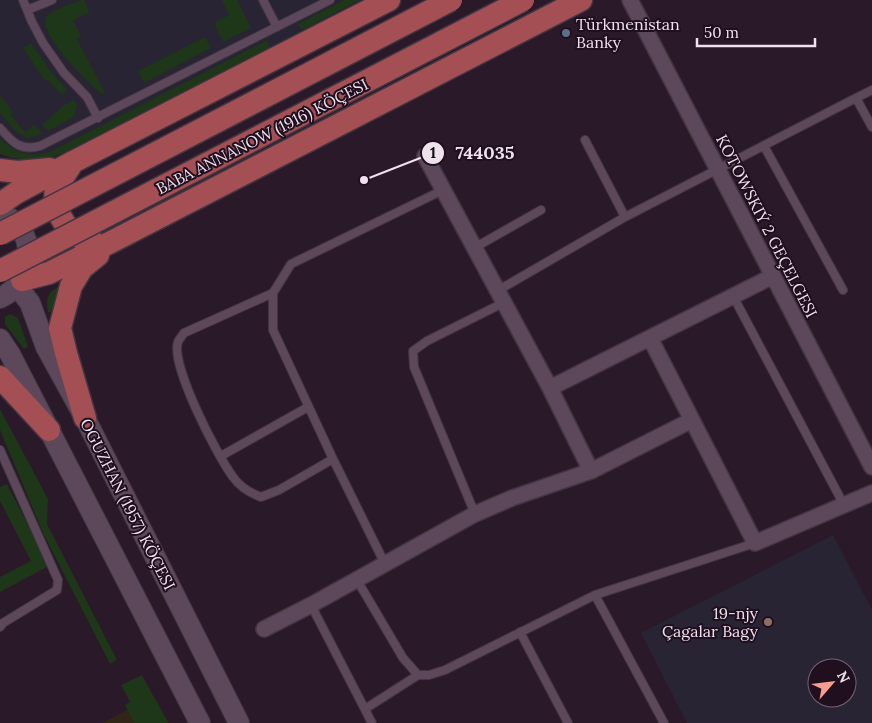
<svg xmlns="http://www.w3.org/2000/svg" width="872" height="723" font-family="Lora,serif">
	<rect width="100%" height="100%" fill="#2a1929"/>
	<path fill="#302516" d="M154 696 169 723H102Z"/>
	<path fill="#282434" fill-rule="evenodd" d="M0 0H361L66 153 53 157 25 160 11 158 0 154Z
		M833 535 872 610V723H687L641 633ZM817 668H847V698H817Z"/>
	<path fill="#1d3718" d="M82 0H84L90 12 73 20 81 36 77 39 105 93 102 94C90 85 35 32 47 16 51 10 74 3 82 0Z
		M222 0H237L251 28 223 42 214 23 229 15Z
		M344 0H360L302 30 298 24Z
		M205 37 211 48 144 83 138 71Z
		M267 40 270 47 66 152C44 161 22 162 0 154V138C14 154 30 157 50 152Z
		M31 43 49 69 67 90 62 95 48 80 45 81 23 48Z
		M0 95 13 112 11 115 25 132 34 124 43 134 28 138 16 132 0 113Z
		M74 99 77 106 74 117 48 131 42 125 66 103 68 104Z
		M58 287H60L51 312H48C46 299 46 294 58 287Z
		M10 314 18 318 28 347 24 349 5 324V317Z
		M0 409 48 499 47 524 117 660 110 664 44 535 0 430Z
		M7 484 49 566 0 592V577L31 561 0 501V487Z
		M142 675 168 723H134L125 705 130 702 121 685Z"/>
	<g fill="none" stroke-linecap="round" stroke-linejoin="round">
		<defs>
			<path id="lane" d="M23 0 32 22 43 43 64 73 87 97 98 118
				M263 0 277 27
				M27 10 52 0
				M872 90 856 98 872 127
				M0 128C13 143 20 151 40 146L330 0
				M585 140 625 217
				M764 146 843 290
				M474 248 541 210
				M497 291 625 217 856 98
				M273 293 184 333C183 335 179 339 178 342 170 365 218 457 233 477 240 487 250 493 261 497L279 490 333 459
				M733 296 844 505
				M0 450 58 580 57 590 3 623 0 627
				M221 456 308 407
				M475 514 414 367 413 351 427 341 503 303
				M385 564 333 459 273 330V293L291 264 443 190
				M357 580 403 658 418 675H429L445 670 595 595 755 543
				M595 595 664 723
				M311 605 372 723
				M520 632 568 723
				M365 709 418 675"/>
			<path id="street" d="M630 0 872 467
				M425 156 550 388 591 471
				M650 338 755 543 872 493
				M550 388 773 276
				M264 629 311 605 475 514 512 498 591 471 692 420"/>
			<path id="secondary" d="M0 213C39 228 36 281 0 298
				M17 286 30 303 46 347 85 418 239 723
				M0 339 10 354 200 723"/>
			<path id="primary" d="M72 163C68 171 59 181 56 190 52 207 65 229 79 237 82 238 87 238 91 239
				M0 170 18 172 50 169
				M0 204 16 193 73 162 389 0
				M22 280 49 273 111 242 581 0
				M0 377 49 430
				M85 418 66 353 60 328 71 286 82 268 98 255"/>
		</defs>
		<use href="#lane" stroke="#423541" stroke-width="10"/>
		<use href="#street" stroke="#423541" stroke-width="18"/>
		<use href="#secondary" stroke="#423541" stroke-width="22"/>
		<use href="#primary" stroke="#423541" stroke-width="25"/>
		<use href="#lane" stroke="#5c485a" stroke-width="8"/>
		<use href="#street" stroke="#5c485a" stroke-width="15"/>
		<use href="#secondary" stroke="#5c485a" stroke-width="20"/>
		<use href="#primary" stroke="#a34f53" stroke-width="22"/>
		<defs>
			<path id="primary-bridge" d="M0 234 451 0
				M0 271 523 0"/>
		</defs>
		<use href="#primary-bridge" stroke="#423541" stroke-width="25" stroke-linecap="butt"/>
		<use href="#primary-bridge" stroke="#a34f53" stroke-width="22"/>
	</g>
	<circle fill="#5c6f8a" stroke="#200f1f" stroke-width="2" cx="566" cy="33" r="5"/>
	<circle fill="#8d6e63" stroke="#200f1f" stroke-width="2" cx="768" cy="622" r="5"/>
	<g text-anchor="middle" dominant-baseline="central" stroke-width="4" stroke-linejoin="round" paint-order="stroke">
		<g font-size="16" fill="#eee2ed" stroke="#200f1f" text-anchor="start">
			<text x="576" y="24">Türkmenistan<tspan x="576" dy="18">Banky</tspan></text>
			<text x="758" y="613" text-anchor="end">19-njy<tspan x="758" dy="18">Çagalar Bagy</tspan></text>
		</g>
		<g font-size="16" fill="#eee2ed" stroke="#200f1f">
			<text transform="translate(262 136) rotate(-27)">BABA ANNANOW (1916) KÖÇESI</text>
			<text transform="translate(767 226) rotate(63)">KOTOWSKIÝ 2 GEÇELGESI</text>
			<text transform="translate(128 504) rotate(63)">OGUZHAN (1957) KÖÇESI</text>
		</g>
	</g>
	<path fill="none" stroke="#eee2ed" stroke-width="2" d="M364 180L433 153"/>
	<g fill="#eee2ed" stroke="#200f1f" stroke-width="2">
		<circle cx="364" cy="180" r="5"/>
		<circle cx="433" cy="153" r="12"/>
	</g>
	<g font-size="15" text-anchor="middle" font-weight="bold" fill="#111">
		<text x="433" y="158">1</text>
	</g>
	<g font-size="18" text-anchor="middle" font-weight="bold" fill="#eee2ed" stroke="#200f1f" stroke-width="4" stroke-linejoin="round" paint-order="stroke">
		<text x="485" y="159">744035</text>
	</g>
	<g transform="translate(832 683) rotate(62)"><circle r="24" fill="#200f1f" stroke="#726371"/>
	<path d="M0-4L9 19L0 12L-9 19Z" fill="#f59d8e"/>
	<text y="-8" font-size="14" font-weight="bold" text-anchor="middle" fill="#eee2ed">N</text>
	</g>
	<path d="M697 38v8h118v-8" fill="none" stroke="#eee2ed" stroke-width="2.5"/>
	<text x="704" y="38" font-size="15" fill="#eee2ed" stroke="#200f1f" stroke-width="4" paint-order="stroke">50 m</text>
</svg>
